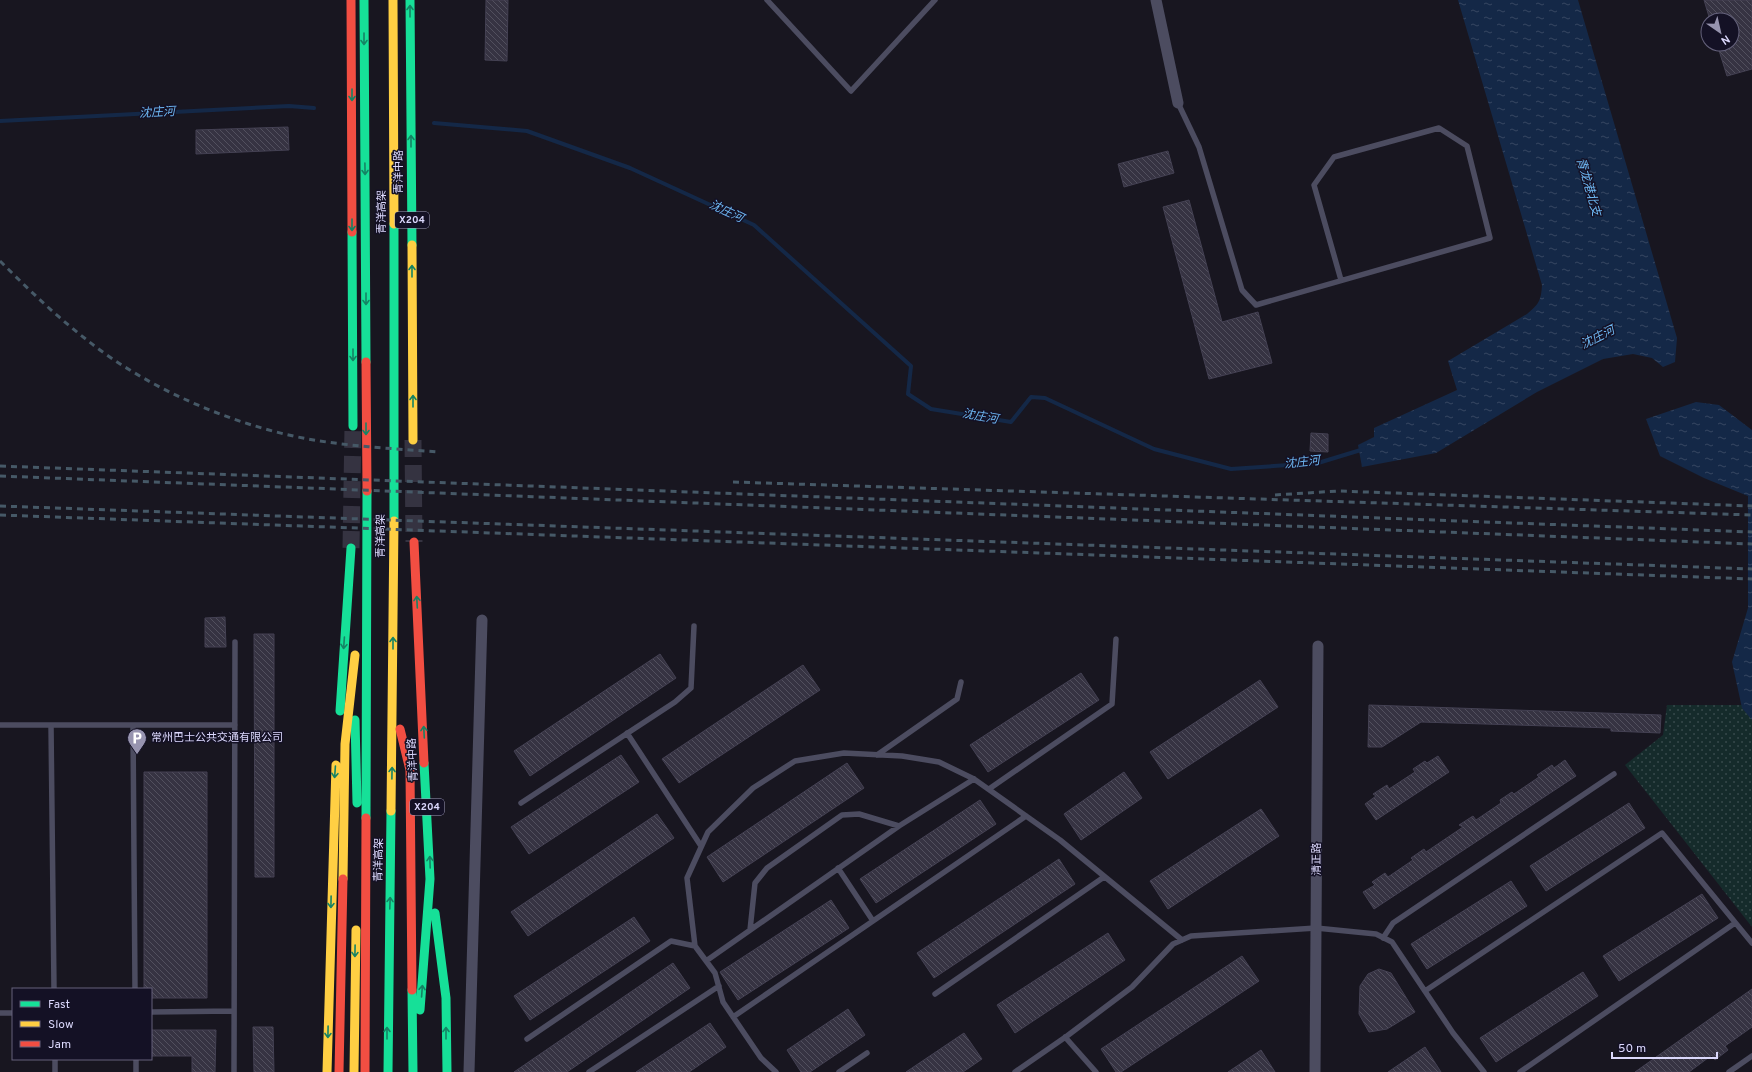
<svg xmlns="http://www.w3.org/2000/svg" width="1752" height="1072" font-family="Overpass,'Noto Sans SC',sans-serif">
	<defs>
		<pattern id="park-dots" width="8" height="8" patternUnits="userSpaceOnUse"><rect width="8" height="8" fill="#152b2b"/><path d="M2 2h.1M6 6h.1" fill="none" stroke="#36494b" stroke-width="1.8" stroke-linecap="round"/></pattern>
		<pattern id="water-ripples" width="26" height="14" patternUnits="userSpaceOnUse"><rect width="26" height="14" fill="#142847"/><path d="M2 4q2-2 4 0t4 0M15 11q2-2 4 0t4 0" fill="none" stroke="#364662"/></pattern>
		<pattern id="building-back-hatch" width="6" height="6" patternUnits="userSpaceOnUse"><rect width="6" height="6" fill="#363342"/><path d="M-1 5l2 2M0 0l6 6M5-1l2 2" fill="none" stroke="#52505e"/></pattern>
	</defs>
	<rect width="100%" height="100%" fill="#181620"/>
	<path fill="url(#park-dots)" d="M1667 705H1752V927L1625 765 1663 735Z"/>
	<path fill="url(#water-ripples)" d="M1458 0H1578L1677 338 1675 362 1663 367 1652 358 1633 354 1603 359 1537 392 1436 453 1362 467 1358 445 1374 437V428L1457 390 1448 361 1527 314C1539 304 1541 301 1542 285Z
		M1696 402 1719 405 1752 430V720L1742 708 1732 662 1748 608V496L1704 478 1660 456 1646 419Z"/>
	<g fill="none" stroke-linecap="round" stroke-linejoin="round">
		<path stroke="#142847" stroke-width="4" d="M0 121 289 106 314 108
			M434 123 527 131 630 168 754 225 911 366 908 394 931 409 1011 422 1031 397 1045 398 1154 449 1231 469 1318 463 1364 449"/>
	</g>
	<path fill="url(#building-back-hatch)" stroke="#444153" d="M486 0H508L507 61 485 60Z
		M1704 0H1752V69L1727 76 1717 44H1732V20H1710Z
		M288 127 289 150 196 154V130Z
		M1168 151 1174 173 1124 187 1118 164Z
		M1189 200 1222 322 1258 312 1272 363 1209 379 1163 207Z
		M1311 433 1328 434V452L1310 451Z
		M225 617 226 647H205V618Z
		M254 634H274V877H255Z
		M660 654 676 678 530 776 514 751Z
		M803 665 820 690 679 783 662 759Z
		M1081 673 1099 700 988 772 970 745Z
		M1260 680 1278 707 1168 779 1150 752Z
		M1369 705 1661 715 1660 733 1611 731V728L1421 722 1382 747H1368Z
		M621 755 639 782 529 854 511 827Z
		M1438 756 1449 772 1376 820 1365 804 1376 796 1373 794 1387 785 1389 789 1415 772 1413 769 1425 761 1427 763Z
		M1565 760 1576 776 1374 909 1363 892 1375 885 1372 882 1385 873 1388 877 1413 860 1411 858 1424 849 1426 852 1463 827 1459 825 1473 816 1476 820 1501 803 1500 800 1512 792 1514 794 1539 777 1537 775 1552 765 1554 768Z
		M847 763 864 788 723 882 707 857Z
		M144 772H207V998H151V989H144Z
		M1124 772 1142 798 1081 840 1064 814Z
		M980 800 996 824 876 903 860 879Z
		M1629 803 1645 828 1546 891 1530 866Z
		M1261 809 1279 836 1168 909 1150 881Z
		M657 814 674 838 528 936 511 912Z
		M1059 859 1075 884 934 978 917 953Z
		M1511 881 1527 906 1427 969 1411 944Z
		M1702 894 1718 918 1619 981 1603 956Z
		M831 900 849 928 738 1000 720 972Z
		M634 917 650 941 530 1020 514 996Z
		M1108 933 1125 960 1015 1033 997 1005Z
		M1242 956 1259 981 1121 1072H1116L1101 1049Z
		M673 963 690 988 567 1072H514Z
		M1379 969 1391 973 1415 1012 1387 1029 1369 1032 1359 1014 1360 986 1368 974Z
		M1583 972 1598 996 1496 1062 1480 1038Z
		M1752 989V1027L1725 1046 1728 1050 1715 1060 1712 1055 1689 1072H1635Z
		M848 1009 865 1035 810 1072H801L787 1050Z
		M710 1023 726 1047 689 1072H636Z
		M253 1027H273L274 1072H254Z
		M151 1030H216L215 1072H192V1056H151Z
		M964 1033 982 1059 963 1072H906Z
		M1425 1047 1441 1072H1388Z
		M1261 1050 1275 1072H1228Z"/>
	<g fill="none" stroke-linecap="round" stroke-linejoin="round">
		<path stroke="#353341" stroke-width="17" stroke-dasharray="17 8" stroke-linecap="butt" d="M413 440 414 542
			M351 548 353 426"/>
		<path stroke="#4c4c60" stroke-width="5.5" d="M767 0 851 91 935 0
			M1178 103 1199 147 1242 290 1256 305 1490 238 1467 146 1439 128 1334 157 1314 185 1341 280
			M0 725H235
			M51 725 54 989
			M133 725 135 989
			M627 733 701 846
			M877 755 957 699 961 682
			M989 789 1112 704 1116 639
			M521 803 675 702 691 688 694 626
			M838 868 873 921
			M750 930 755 883 767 868 842 815 859 814 899 826
			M1383 938 1393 923 1614 774
			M695 946 687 878 708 832 753 788 795 761 844 753 902 756 939 762 974 779 1060 840 1182 940
			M706 961 899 826 974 779
			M1425 991 1662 833 1752 943
			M935 994 1104 877
			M151 1012 234 1011
			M0 1013H13
			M733 1017 1026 816
			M1065 1037 1096 1072
			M527 1039 671 941 695 946 715 973 723 1002 761 1058 776 1072
			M55 1059V1072
			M136 1059V1072
			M234 1072 235 642
			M589 1072 719 986
			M839 1072 867 1053
			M1015 1072 1067 1036 1132 987 1173 944 1191 936 1316 928 1376 934 1392 942 1453 1033 1484 1072
			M1520 1072 1735 923
			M1729 1072 1752 1056"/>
		<path stroke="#4c4c60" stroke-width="11" d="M1156 0 1178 103
			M469 1072 482 620
			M1315 1072 1318 646"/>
		<path stroke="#16e098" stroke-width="9" d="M364 0 366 362
			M410 0 412 245
			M352 232 353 426
			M394 521V224
			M340 711 351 548
			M355 720 357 803
			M366 818 367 491
			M435 913 446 998 447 1072
			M412 990 413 1072
			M420 1010 430 879 424 763
			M388 1072 391 811"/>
		<path stroke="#ffcf43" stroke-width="9" d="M393 0 394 224
			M412 245 413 440
			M391 811 394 521
			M343 879 345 744 355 655
			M327 1072 336 765
			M354 1072 356 930"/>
		<path stroke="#f24e42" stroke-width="9" d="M351 0 352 232
			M366 362 367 491
			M414 542 424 763
			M400 729 410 770 412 990
			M339 1072 343 879
			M365 1072 366 818"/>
		<path stroke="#465967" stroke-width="3" stroke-dasharray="6 5" stroke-linecap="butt" d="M0 261C28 289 56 316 87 340 149 390 241 429 320 441 359 447 399 449 438 452
			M0 466 1752 532
			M0 476 1752 544
			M733 482 1752 515
			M1275 495 1338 491 1752 506
			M0 506 1752 569
			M0 515 1752 579"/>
	</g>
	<defs><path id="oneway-shaft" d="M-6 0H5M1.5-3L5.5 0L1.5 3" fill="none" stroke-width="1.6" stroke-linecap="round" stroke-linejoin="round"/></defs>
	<g stroke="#158364">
		<use href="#oneway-shaft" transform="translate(410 11) rotate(-90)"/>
		<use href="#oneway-shaft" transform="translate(364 39) rotate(90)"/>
		<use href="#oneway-shaft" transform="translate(352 95) rotate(90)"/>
		<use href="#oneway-shaft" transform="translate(411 141) rotate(-90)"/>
		<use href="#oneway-shaft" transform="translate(365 169) rotate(89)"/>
		<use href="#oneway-shaft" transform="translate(352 225) rotate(90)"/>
		<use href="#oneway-shaft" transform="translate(412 271) rotate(-90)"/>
		<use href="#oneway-shaft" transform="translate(366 299) rotate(90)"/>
		<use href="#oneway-shaft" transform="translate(353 355) rotate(90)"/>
		<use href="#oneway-shaft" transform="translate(413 401) rotate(-90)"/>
		<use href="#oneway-shaft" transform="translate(366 429) rotate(90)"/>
		<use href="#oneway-shaft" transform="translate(417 602) rotate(-93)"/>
		<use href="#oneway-shaft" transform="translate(344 643) rotate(94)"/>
		<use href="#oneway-shaft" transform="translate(393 643) rotate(-90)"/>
		<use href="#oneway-shaft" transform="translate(424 732) rotate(-93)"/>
		<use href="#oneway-shaft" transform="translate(335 772) rotate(94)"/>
		<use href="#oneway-shaft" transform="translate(392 773) rotate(-89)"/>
		<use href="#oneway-shaft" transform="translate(430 862) rotate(-92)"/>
		<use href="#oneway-shaft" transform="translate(331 902) rotate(91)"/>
		<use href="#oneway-shaft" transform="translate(390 903) rotate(-88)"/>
		<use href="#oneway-shaft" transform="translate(355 951) rotate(91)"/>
		<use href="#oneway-shaft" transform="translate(422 991) rotate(-86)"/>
		<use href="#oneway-shaft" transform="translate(328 1032) rotate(91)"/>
		<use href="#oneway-shaft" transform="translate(387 1033) rotate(-90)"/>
		<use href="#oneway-shaft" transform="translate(446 1033) rotate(-90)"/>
	</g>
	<defs>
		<symbol id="parking-pin" viewBox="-11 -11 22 30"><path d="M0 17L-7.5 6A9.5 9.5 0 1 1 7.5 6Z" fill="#9794af" stroke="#141125"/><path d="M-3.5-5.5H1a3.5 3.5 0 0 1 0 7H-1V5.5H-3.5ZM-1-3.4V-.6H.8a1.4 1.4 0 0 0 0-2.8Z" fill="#fff"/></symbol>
	</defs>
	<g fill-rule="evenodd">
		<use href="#parking-pin" x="126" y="727" width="22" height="30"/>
	</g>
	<g text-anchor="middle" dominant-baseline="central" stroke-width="3" stroke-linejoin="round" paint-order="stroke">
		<g fill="#141125" stroke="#9f9cbc" stroke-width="1">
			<rect x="395" y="212" width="34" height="16" rx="3"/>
			<rect x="410" y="799" width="34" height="16" rx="3"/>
		</g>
		<g font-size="10" font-weight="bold" fill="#dbd8fc">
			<text x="412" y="220">X204</text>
			<text x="427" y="807">X204</text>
		</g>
		<g font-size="11" fill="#dbd8fc" stroke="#141125">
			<text transform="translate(399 172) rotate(-90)">青洋中路</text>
			<text transform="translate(382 212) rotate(-90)">青洋高架</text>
			<text transform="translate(381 536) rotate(-90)">青洋高架</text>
			<text transform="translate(413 760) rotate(-93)">青洋中路</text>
			<text transform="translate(1317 859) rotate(-90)">清正路</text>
			<text transform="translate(379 860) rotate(-89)">青洋高架</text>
		</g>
		<g font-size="11" fill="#dbd8fc" stroke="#141125" text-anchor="start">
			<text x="151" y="738">常州巴士公共交通有限公司</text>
		</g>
		<g font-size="12" font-style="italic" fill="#6eb8f4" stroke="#141125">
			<text transform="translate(157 113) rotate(-3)">沈庄河</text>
			<text transform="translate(1588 187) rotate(74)">青龙港北支</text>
			<text transform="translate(726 212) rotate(25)">沈庄河</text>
			<text transform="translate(1598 338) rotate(-27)">沈庄河</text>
			<text transform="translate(980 417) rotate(10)">沈庄河</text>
			<text transform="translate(1302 463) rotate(-6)">沈庄河</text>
		</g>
	</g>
	<rect x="12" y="988" width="140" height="72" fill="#141125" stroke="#64617b"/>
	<rect x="20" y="1001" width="20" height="6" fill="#16e098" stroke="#64617b"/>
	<text x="48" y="1008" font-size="12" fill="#dbd8fc">Fast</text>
	<rect x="20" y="1021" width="20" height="6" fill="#ffcf43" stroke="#64617b"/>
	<text x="48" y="1028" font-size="12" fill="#dbd8fc">Slow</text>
	<rect x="20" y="1041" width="20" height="6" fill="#f24e42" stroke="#64617b"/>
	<text x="48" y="1048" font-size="12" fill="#dbd8fc">Jam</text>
	<g transform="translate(1720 32) rotate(146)"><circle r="19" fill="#141125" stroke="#64617b"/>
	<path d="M0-3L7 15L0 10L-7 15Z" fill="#9794af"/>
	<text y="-6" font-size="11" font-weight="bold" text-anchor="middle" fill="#dbd8fc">N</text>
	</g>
	<path d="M1612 1052v6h105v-6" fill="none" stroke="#dbd8fc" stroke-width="2"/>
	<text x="1618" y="1052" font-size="12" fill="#dbd8fc" stroke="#141125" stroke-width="3" paint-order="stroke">50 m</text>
</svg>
